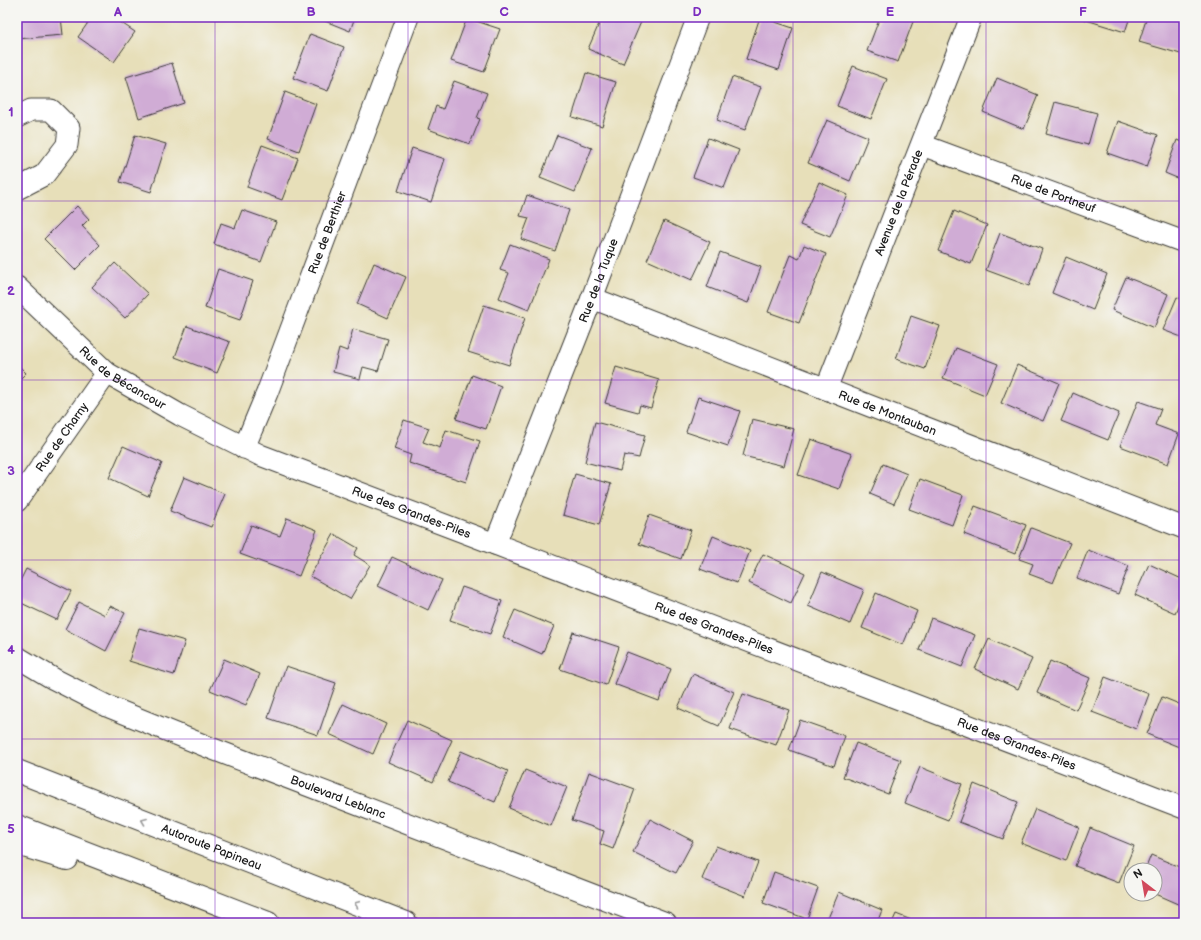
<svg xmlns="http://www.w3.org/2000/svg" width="1201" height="940" font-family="'Balsamiq Sans',sans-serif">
	<rect width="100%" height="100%" fill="#f6f6f2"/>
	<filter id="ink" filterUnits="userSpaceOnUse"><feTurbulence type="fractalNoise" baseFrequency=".025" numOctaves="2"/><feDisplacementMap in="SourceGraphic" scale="8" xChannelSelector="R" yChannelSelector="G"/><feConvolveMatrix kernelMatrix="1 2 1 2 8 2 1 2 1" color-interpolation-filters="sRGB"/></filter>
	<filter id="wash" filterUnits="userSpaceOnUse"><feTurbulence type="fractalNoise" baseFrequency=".012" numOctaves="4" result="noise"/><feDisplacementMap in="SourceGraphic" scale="16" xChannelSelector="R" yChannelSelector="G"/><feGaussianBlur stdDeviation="0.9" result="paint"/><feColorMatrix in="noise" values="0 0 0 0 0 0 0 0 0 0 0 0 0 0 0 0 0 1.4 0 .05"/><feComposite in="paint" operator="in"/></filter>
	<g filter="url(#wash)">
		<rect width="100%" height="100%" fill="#e7dfb9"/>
		<g id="blocks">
			<path fill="#d0acd5" d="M17 17H61L63 35 17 39Z
				M92 17H115L114 18 135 32 114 62 78 37Z
				M315 17H355L350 31Z
				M602 17H628L641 22 623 64 588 49Z
				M760 17 793 28 779 70 746 59Z
				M880 17H909L914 19 898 62 867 51Z
				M1083 17H1130L1125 32 1083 19Z
				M1147 17H1184V55L1139 42Z
				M467 18 500 29 484 72 451 61Z
				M310 34 344 47 328 91 293 78Z
				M172 63 184 103 139 118 126 77Z
				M853 66 887 79 871 119 837 106Z
				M586 73 616 82 602 126 572 117Z
				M732 77 761 87 745 130 717 120Z
				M997 78 1038 95 1024 129 983 112Z
				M454 81 487 93 477 118 480 119 470 144 428 129 436 106 443 109Z
				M285 92 316 104 299 151 268 139Z
				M1055 102 1097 113 1088 145 1046 134Z
				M827 120 868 137 850 181 808 163Z
				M1118 121 1158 135 1147 167 1107 153Z
				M135 135 166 144 151 192 120 182Z
				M557 135 592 148 575 192 540 178Z
				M708 138 739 150 724 188 693 177Z
				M1177 140 1184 143V181L1165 173Z
				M262 145 298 158 282 200 247 187Z
				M412 148 445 159 431 202 398 191Z
				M819 182 848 195 830 237 800 225Z
				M527 195 569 210 555 251 521 239 529 218 520 216Z
				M77 206 89 219 82 226 100 245 75 270 44 239Z
				M242 210 276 222 261 262 214 244 221 223 235 228Z
				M954 211 987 225 971 264 938 251Z
				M664 221 710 242 692 280 647 260Z
				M1000 233 1042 249 1029 286 986 270Z
				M510 244 549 259 529 310 499 298 509 273 500 270Z
				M804 245 826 254 799 323 768 312 790 255 799 259Z
				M720 252 761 267 748 303 707 287Z
				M1066 257 1107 274 1093 310 1052 293Z
				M115 263 148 294 125 318 92 287Z
				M374 263 406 277 388 318 357 304Z
				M218 269 253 281 240 320 205 308Z
				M1126 277 1168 294 1154 328 1112 310Z
				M1177 297 1184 300V338L1163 330Z
				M484 305 525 318 509 365 468 352Z
				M911 316 940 326 925 369 896 359Z
				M187 326 230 342 217 373 175 357Z
				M353 329 388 339 378 371 363 367 360 379 333 372 339 348 347 351Z
				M956 348 998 364 985 395 943 378Z
				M17 364 26 373 17 382Z
				M1017 365 1059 383 1043 421 1001 403Z
				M616 367 659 380 651 408 640 405 638 412 605 403Z
				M472 375 501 386 486 429 456 419Z
				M1073 393 1119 413 1108 440 1061 421Z
				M698 397 740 411 728 446 686 432Z
				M1138 401 1161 409 1155 425 1179 434 1168 464 1120 446Z
				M752 419 794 429 784 466 743 456Z
				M404 420 429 428 423 442 440 448 446 430 480 441 466 482 409 463 411 455 394 449Z
				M595 422 645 435 639 458 624 455 620 471 585 462Z
				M811 439 852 454 839 489 798 475Z
				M123 446 162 463 148 496 109 478Z
				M883 464 907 474 894 504 870 494Z
				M575 474 611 484 599 525 563 515Z
				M184 477 225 494 211 527 170 511Z
				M920 479 963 495 952 525 909 509Z
				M975 506 1026 525 1015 554 964 534Z
				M649 515 691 530 681 559 639 544Z
				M287 518 317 530 299 576 240 554 251 525 280 536Z
				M1031 528 1070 543 1053 583 1029 574 1033 564 1019 559Z
				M334 534 358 548 354 555 370 565 350 599 310 576Z
				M713 536 750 551 737 583 700 569Z
				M1088 550 1129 566 1118 594 1077 578Z
				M763 554 805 573 791 603 749 583Z
				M392 557 442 580 428 610 378 586Z
				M1149 564 1184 580V592L1175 613 1135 595Z
				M26 569 71 591 57 620 17 601V587Z
				M822 572 864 590 850 624 808 606Z
				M462 587 502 601 490 634 450 620Z
				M876 593 917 611 903 645 862 628Z
				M79 602 105 615 110 606 125 613 106 651 65 629Z
				M515 610 554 626 542 654 503 637Z
				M931 618 975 635 962 667 919 650Z
				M139 628 185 641 174 675 129 661Z
				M573 632 619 647 606 685 560 669Z
				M989 639 1032 659 1018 689 975 669Z
				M627 652 671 669 659 701 614 684Z
				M224 659 260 674 246 705 210 690Z
				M1050 661 1090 678 1076 710 1037 693Z
				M286 666 336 683 318 735 268 718Z
				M693 674 734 692 719 726 678 708Z
				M1105 677 1149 694 1136 729 1092 712Z
				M743 694 789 710 776 745 730 729Z
				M1162 697 1184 706V749L1147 734Z
				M343 704 386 724 373 754 329 734Z
				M407 720 452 740 433 782 388 762Z
				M800 720 845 736 834 766 789 750Z
				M856 743 901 760 888 794 843 777Z
				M461 751 508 771 495 802 448 782Z
				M920 767 962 784 948 820 905 803Z
				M525 770 567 787 551 826 509 808Z
				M589 772 635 789 613 849 600 844 604 831 572 820Z
				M974 784 1018 802 1003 839 959 822Z
				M1035 809 1079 827 1066 861 1021 843Z
				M650 819 693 841 676 873 633 852Z
				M1090 828 1134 846 1119 883 1075 866Z
				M716 846 758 862 745 896 702 879Z
				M1151 855 1184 869V896L1180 905 1155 894V870H1145Z
				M774 872 818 888 807 919 763 903Z
				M839 892 882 910 877 923H826Z
				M896 914 919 923H892Z"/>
		</g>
	</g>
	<g filter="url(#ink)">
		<use href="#blocks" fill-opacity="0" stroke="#3a3934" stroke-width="1"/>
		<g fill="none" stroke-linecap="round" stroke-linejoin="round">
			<defs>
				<g id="street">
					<path d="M17 117 31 110H51L69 128 67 145 44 175 17 189"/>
					<path id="s1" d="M922 145 1184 242"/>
					<path id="s2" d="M17 287 107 373 180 415 260 455 495 544 1184 808"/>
					<path id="s3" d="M592 298 1184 528"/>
					<path id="s4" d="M826 389 971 17"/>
					<path id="s5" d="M244 448 267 393 408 17"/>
					<path id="s6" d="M17 501 107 373"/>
					<path id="s7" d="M495 544 592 298 698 17"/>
					<path id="s8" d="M17 657 54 679 107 706 213 749 666 923"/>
				</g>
				<g id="highway">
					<path id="s9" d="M17 771 406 923"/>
					<path d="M17 826 268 923"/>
					<path d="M17 844 67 859"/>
				</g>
			</defs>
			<use href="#street" stroke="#3a3934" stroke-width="23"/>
			<use href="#highway" stroke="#3a3934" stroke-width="24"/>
			<use href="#street" stroke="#fff" stroke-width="21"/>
			<use href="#highway" stroke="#fff" stroke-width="22"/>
		</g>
		<defs><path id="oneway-chevron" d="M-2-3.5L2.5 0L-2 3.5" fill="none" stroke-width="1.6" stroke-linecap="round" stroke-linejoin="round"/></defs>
		<g stroke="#999">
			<use href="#oneway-chevron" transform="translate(144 821) rotate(-159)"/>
			<use href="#oneway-chevron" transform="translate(357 904) rotate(-159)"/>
		</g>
	</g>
	<path fill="none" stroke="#7b2cbf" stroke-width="1" stroke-opacity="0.55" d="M215 17V923M408 17V923M600 17V923M793 17V923M986 17V923M17 201H1184M17 380H1184M17 560H1184M17 739H1184"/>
	<g text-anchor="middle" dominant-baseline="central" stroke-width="3.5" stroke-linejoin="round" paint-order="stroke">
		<g font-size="12" fill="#1c1c1c" stroke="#f6f6f2">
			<text stroke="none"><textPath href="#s1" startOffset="140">Rue de Portneuf</textPath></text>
			<text stroke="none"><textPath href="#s4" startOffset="200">Avenue de la Pérade</textPath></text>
			<text stroke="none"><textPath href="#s5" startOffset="231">Rue de Berthier</textPath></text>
			<text stroke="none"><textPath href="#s7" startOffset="283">Rue de la Tuque</textPath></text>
			<text stroke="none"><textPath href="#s2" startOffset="140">Rue de Bécancour</textPath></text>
			<text stroke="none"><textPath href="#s3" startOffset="317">Rue de Montauban</textPath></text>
			<text stroke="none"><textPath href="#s6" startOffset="78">Rue de Charny</textPath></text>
			<text stroke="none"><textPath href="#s2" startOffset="460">Rue des Grandes-Piles</textPath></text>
			<text stroke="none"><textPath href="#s2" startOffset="784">Rue des Grandes-Piles</textPath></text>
			<text stroke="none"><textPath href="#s2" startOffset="1108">Rue des Grandes-Piles</textPath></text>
			<text stroke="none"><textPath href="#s8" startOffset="351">Boulevard Leblanc</textPath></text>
			<text stroke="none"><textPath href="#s9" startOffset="209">Autoroute Papineau</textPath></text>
		</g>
	</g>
	<rect width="1201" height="940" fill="none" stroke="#f6f6f2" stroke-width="44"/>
	<g transform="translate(1143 882) rotate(329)"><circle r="19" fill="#f6f6f2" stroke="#9f9f9c"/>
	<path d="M0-3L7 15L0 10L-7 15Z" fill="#d1495b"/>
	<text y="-6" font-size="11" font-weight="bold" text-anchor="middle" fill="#1c1c1c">N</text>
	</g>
	<rect x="22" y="22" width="1157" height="896" fill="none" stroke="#7b2cbf" stroke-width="1.5"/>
	<g font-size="13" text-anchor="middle" font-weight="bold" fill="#7b2cbf">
		<text x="118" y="16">A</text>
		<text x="311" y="16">B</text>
		<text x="504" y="16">C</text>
		<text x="697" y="16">D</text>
		<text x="890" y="16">E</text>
		<text x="1083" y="16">F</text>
		<text x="11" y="116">1</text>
		<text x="11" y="295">2</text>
		<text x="11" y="475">3</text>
		<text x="11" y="654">4</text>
		<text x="11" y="833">5</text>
	</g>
</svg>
